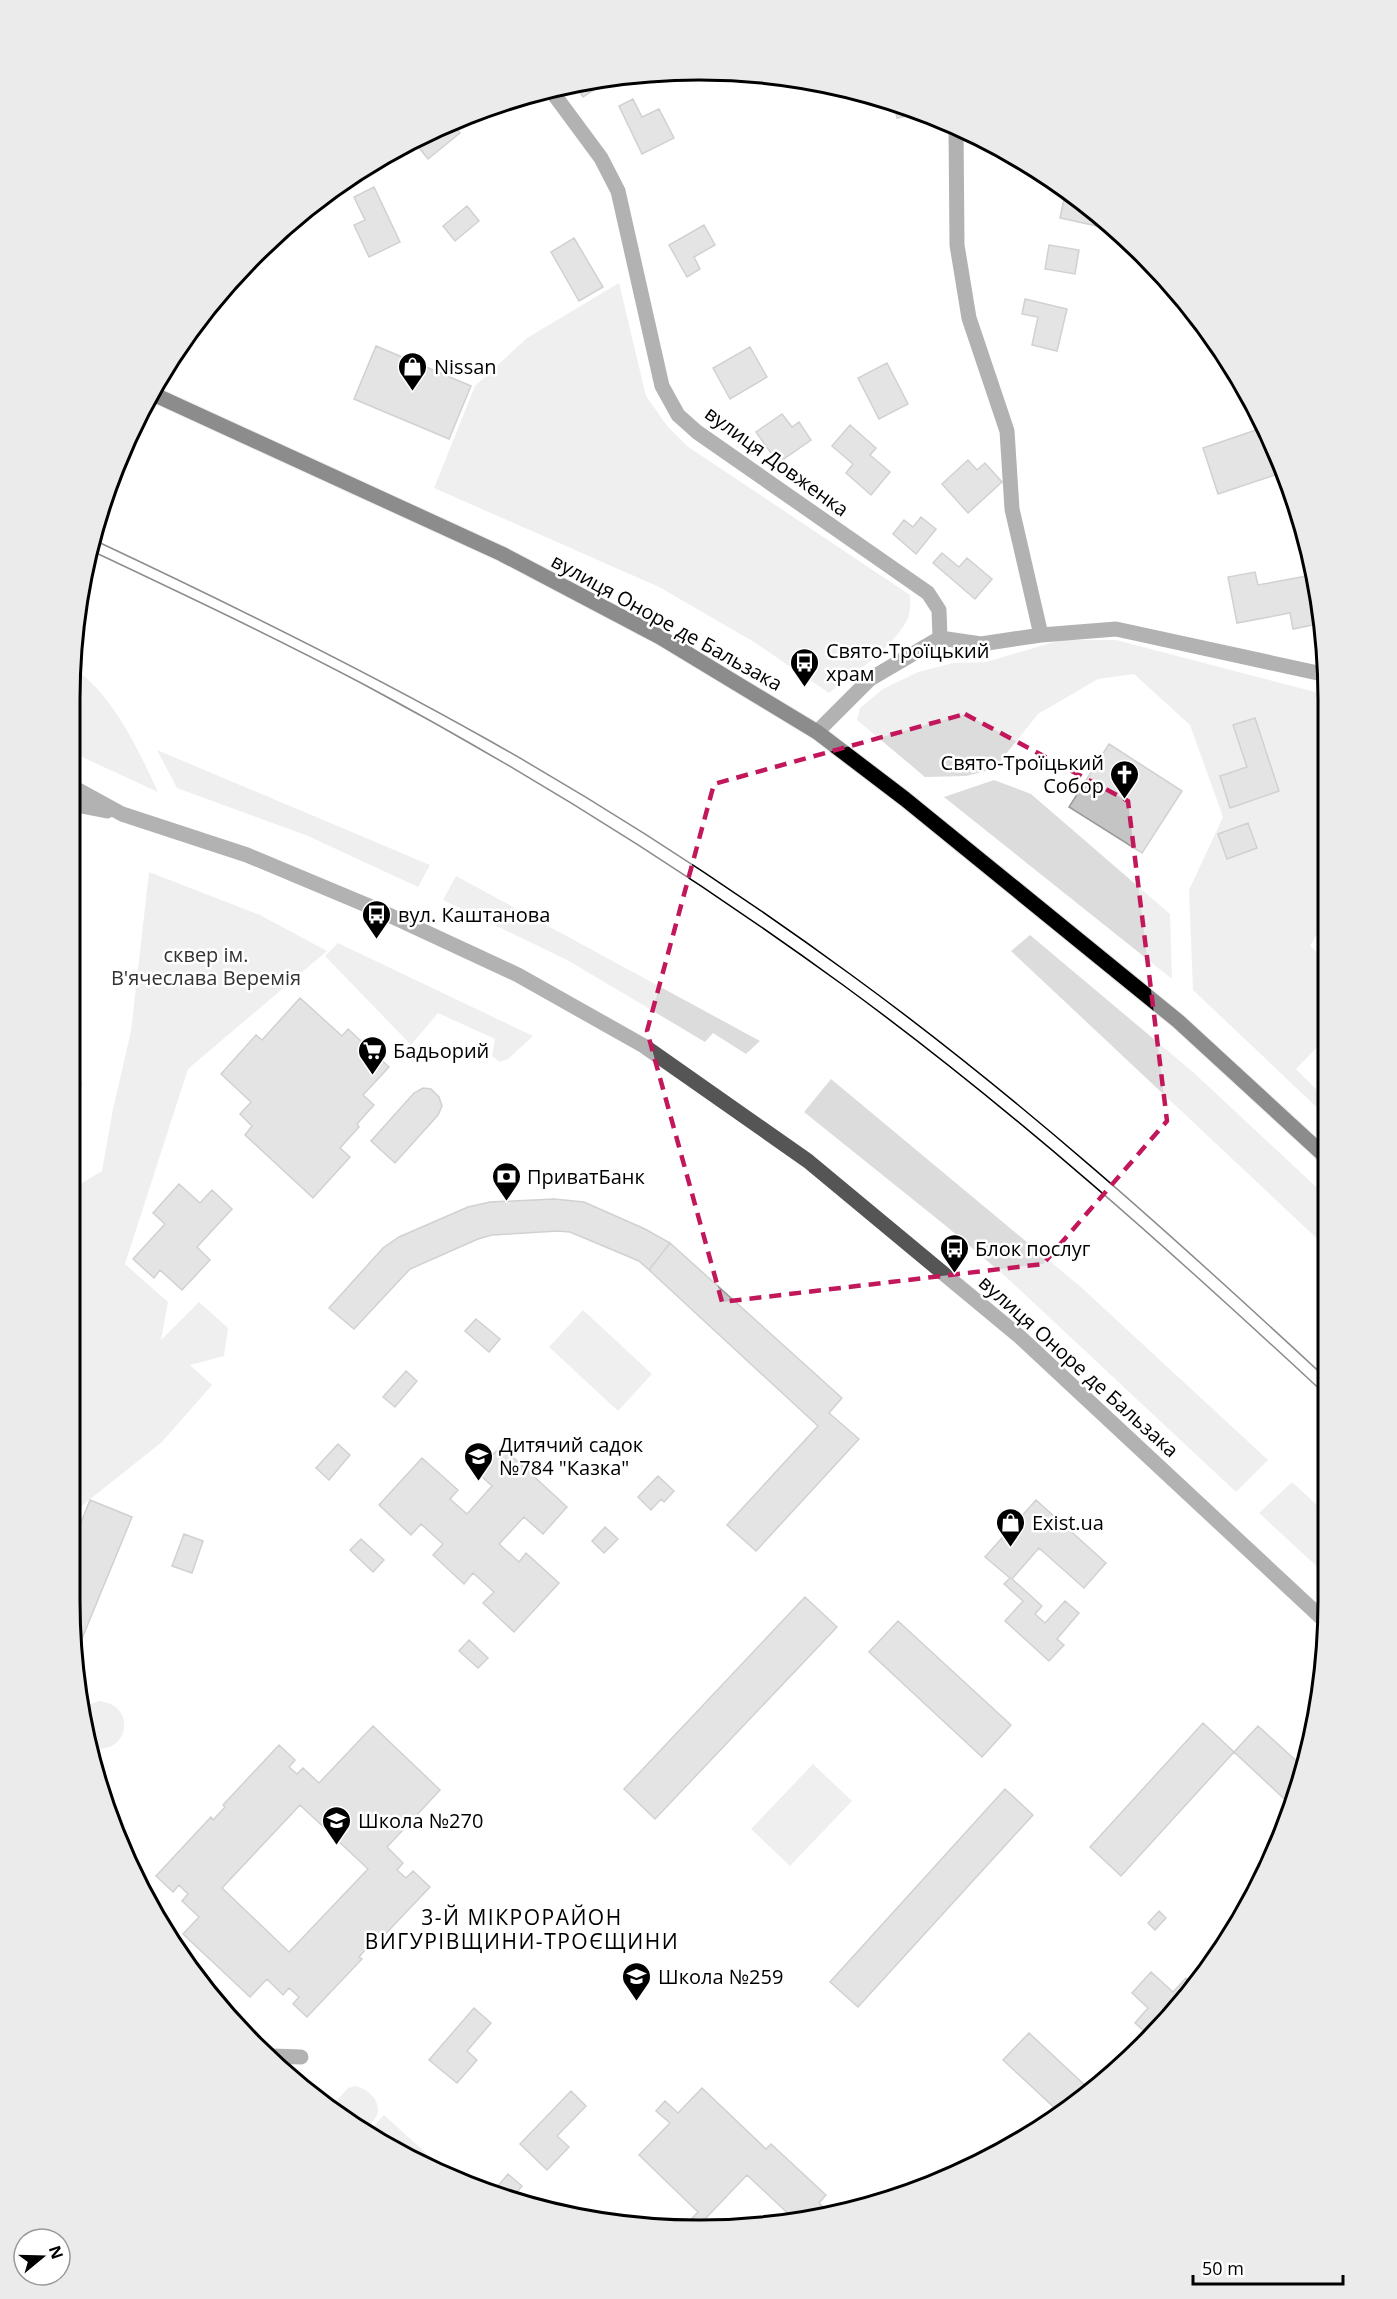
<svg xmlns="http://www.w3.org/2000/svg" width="1397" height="2299" font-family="'Open Sans',sans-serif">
	<rect width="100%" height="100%" fill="#fff"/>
	<path fill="#dcdcdc" d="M619 283 646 396 668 427 687 446 910 595C910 604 911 614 906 622 891 649 853 674 829 693L754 642 659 587 434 488 475 386 527 338Z
		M1061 640H1116L1319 693 1327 830V918L1310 946 1327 961V1037L1296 1069 1327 1100V1117L1193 990 1189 890 1223 817 1190 725 1134 674 1098 679 1038 714 994 769 966 776 925 777 857 720 860 708 883 689 918 672 953 663 986 662Z
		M70 665C113 694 137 747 158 792L71 752Z
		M157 750 430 865 418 887 308 836 177 788Z
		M994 780 1031 794 1170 914 1172 979 944 797Z
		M149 872 260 915 327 951 188 1069 125 1264 168 1302 161 1340 199 1302 228 1328 224 1356 190 1365 212 1385 162 1442 74 1512 72 1189 102 1171 113 1109 131 1031Z
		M456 876 760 1041 746 1054 713 1033 705 1042 569 961 443 900Z
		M1030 935 1193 1072 1327 1197V1248L1011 951Z
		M338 943 533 1036 508 1059 500 1062 492 1056 495 1039 438 1013 411 1045 325 956Z
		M831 1079 1082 1288 1268 1460 1236 1492 1005 1276 946 1226 804 1112Z
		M583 1310 652 1374 618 1411 549 1347Z
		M1292 1482 1327 1514V1576L1259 1513Z
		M99 1701C143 1706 123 1763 89 1745L81 1711 85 1706Z
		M813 1764 852 1801 790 1866 751 1829Z
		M355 2086C367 2088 382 2101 377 2115 375 2120 368 2126 364 2130L329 2109 348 2088Z
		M384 2115 437 2163 430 2169 368 2132Z"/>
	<path fill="#c4c4c4" stroke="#999" stroke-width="1.5" fill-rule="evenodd" d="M703 69 719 71 707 77Z
		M596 79 600 86 583 97 573 82Z
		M633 99 642 117 659 109 674 138 642 154 619 106Z
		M894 103 924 112 897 118Z
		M450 121 460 133 428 159 417 145 428 136 426 134Z
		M374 187 400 242 369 257 354 225 365 220 354 197Z
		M1066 190 1098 219 1097 226 1060 218Z
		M467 206 479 221 455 241 443 226Z
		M704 225 715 245 694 257 700 269 687 277 669 245Z
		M574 238 603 287 579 301 551 252Z
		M1049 245 1079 250 1075 274 1045 269Z
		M1025 299 1067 309 1057 351 1032 345 1038 317 1022 314Z
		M376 346 471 386 449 439 354 399Z
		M750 347 767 377 730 399 713 368Z
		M887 363 908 404 879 419 858 378Z
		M782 414 792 427 799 422 811 440 778 463 756 432Z
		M850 425 876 448 870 455 890 472 871 495 846 473 853 464 832 446Z
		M1262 428 1281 473 1218 494 1203 448Z
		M968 460 977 470 985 463 1002 482 968 513 942 484Z
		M921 517 936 529 916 554 893 534 904 520 913 527Z
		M942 553 959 567 967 558 992 579 975 599 933 563Z
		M1255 572 1258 585 1307 576 1308 584 1314 582 1317 599 1309 600 1313 625 1293 629 1290 613 1237 623 1228 577Z
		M1255 718 1279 791 1230 808 1220 776 1247 767 1233 725Z
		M1109 744 1182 791 1142 853 1069 807Z
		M1248 823 1257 848 1227 859 1218 834Z
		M300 998 342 1036 348 1029 389 1067 363 1095 374 1105 357 1124 359 1127 340 1148 350 1157 313 1198 245 1135 252 1126 240 1114 251 1102 221 1074 256 1035 262 1040Z
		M72 1054 81 1083 72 1141Z
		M423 1088 431 1089 439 1097 442 1106 438 1115 395 1163 371 1141 414 1093Z
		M179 1184 200 1203 212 1190 232 1209 197 1247 210 1260 182 1290 160 1270 154 1278 133 1259 165 1224 153 1213Z
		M554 1199 584 1202 645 1229 670 1243 649 1270 639 1261 570 1232 558 1231 492 1235 478 1239 410 1269 354 1329 329 1308 383 1248 399 1237 468 1207 490 1202Z
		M670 1243 842 1398 829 1413 859 1439 756 1551 727 1525 818 1426 649 1270Z
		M476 1319 500 1339 489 1352 465 1331Z
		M406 1371 417 1381 395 1407 383 1397Z
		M338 1444 350 1455 329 1480 316 1468Z
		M501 1446 567 1507 543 1534 524 1517 499 1544 519 1562 526 1553 559 1583 514 1632 483 1603 494 1592 473 1573 464 1584 433 1555 443 1544 421 1524 411 1535 379 1505 422 1458 458 1490 450 1499 467 1514 492 1486 477 1472Z
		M658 1476 674 1491 664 1502 661 1499 651 1510 638 1497Z
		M90 1500 132 1517 74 1658V1540Z
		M1036 1500 1106 1563 1084 1588 1039 1548 1012 1579 1042 1606 1035 1614 1045 1623 1065 1601 1079 1613 1057 1639 1064 1645 1049 1661 1005 1621 1023 1601 1004 1584 1010 1578 985 1557Z
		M605 1527 618 1539 604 1553 592 1541Z
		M184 1534 203 1541 192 1573 172 1566Z
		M361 1539 384 1560 373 1572 350 1550Z
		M805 1597 837 1627 655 1819 624 1789Z
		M898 1621 1011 1725 982 1757 869 1652Z
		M469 1640 488 1658 478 1668 459 1651Z
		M1203 1723 1234 1752 1121 1876 1090 1847Z
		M373 1726 440 1790 387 1847 403 1863 397 1870 406 1878 413 1871 430 1887 374 1946 371 1943 359 1957 362 1959 307 2017 293 2004 299 1997 289 1988 283 1995 267 1979 250 1997 183 1934 199 1917 182 1901 188 1894 179 1885 173 1892 156 1876 211 1817 213 1820 225 1807 223 1805 279 1745 295 1760 289 1767 297 1774 303 1768 319 1783ZM300 1805 368 1869 289 1952 222 1888Z
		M1258 1726 1302 1766 1293 1807 1234 1752Z
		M1005 1789 1033 1815 858 2007 830 1982Z
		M1159 1911 1166 1918 1155 1930 1148 1923Z
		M1151 1972 1173 1992 1186 1978 1193 1985 1151 2037 1135 2023 1148 2008 1132 1993Z
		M474 2008 491 2023 467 2051 477 2060 457 2083 429 2060Z
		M1029 2033 1091 2091 1060 2113 1003 2060Z
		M702 2088 766 2149 771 2144 826 2195 819 2203 830 2213 796 2221 747 2175 705 2219 716 2229 683 2228 698 2212 639 2155 670 2123 656 2111 665 2101 678 2113Z
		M571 2091 586 2106 557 2136 569 2147 547 2170 520 2144Z
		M508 2174 522 2186 510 2200 496 2197 492 2193Z
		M590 2211 600 2220 583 2219Z"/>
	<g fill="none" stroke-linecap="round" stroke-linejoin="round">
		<defs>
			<path id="major" d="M153 394 502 554 660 637 817 732 905 799 1178 1021 1327 1158"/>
		</defs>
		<use href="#major" stroke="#dbdbdb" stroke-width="17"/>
		<path stroke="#555" stroke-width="15" d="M550 89 601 158 618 191 662 386 678 415 697 432 928 593 939 610 940 638
			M956 126 957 245 969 318 1007 431 1012 509 1041 635
			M817 732 870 679 940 638 981 644 1041 635 1116 629 1327 675
			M71 786 122 814 247 855 376 909 518 975 644 1046 808 1161 1020 1337 1327 1623
			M71 804 107 811
			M272 2056 301 2057"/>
		<use href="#major" stroke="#000" stroke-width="15"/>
		<path stroke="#000" stroke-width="1.5" d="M94 540C228 603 361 668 490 741 614 811 735 890 850 974 1019 1097 1174 1237 1327 1379
			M92 551C183 594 274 637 363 684 528 772 692 875 843 985 1014 1110 1172 1252 1327 1396"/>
	</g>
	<path d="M0 0H1397V2299H0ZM965 714 1128 801 1167 1121 1043 1264 722 1302 647 1031 714 784Z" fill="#fff" fill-opacity=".55" fill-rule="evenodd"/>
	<path fill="none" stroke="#c2185b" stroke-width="4.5" stroke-dasharray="12 8" stroke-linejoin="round" d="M965 714 1128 801 1167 1121 1043 1264 722 1302 647 1031 714 784Z"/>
	<defs>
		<symbol id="shop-pin" viewBox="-11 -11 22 30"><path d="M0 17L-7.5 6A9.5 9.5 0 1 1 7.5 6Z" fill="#000" stroke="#fff"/><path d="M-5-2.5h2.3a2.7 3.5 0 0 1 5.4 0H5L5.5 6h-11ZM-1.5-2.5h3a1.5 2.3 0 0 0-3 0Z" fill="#fff"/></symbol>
		<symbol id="bus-pin" viewBox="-11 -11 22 30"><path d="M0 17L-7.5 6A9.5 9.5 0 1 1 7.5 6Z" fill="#000" stroke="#fff"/><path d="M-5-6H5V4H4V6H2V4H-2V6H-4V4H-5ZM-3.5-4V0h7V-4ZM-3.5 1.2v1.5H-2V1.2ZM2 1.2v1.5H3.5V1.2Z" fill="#fff"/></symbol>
		<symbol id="church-pin" viewBox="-11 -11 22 30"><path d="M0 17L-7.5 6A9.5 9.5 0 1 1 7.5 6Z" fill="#000" stroke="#fff"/><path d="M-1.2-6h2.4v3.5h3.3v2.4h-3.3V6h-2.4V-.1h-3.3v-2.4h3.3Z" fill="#fff"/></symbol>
		<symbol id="supermarket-pin" viewBox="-11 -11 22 30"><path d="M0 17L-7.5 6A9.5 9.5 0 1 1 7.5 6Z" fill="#000" stroke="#fff"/><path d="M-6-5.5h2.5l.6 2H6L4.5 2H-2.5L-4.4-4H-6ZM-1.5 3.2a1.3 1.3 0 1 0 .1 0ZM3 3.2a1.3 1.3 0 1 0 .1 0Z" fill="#fff"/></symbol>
		<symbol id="bank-pin" viewBox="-11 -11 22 30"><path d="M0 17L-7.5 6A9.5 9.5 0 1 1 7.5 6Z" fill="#000" stroke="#fff"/><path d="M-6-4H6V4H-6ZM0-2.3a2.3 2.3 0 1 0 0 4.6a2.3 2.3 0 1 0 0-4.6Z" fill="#fff"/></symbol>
		<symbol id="school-pin" viewBox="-11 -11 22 30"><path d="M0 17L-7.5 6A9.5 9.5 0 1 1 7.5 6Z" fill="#000" stroke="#fff"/><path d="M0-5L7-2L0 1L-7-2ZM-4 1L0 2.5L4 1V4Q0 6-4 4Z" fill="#fff"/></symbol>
	</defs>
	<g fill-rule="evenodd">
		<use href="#shop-pin" x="396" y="350" width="33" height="45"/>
		<use href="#bus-pin" x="788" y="646" width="33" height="45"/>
		<use href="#church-pin" x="1108" y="758" width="33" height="45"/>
		<use href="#bus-pin" x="360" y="898" width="33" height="45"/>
		<use href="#supermarket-pin" x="356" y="1034" width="33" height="45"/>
		<use href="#bank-pin" x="490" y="1160" width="33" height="45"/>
		<use href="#bus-pin" x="938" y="1232" width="33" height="45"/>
		<use href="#school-pin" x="462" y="1440" width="33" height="45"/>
		<use href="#shop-pin" x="994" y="1506" width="33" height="45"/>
		<use href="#school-pin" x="320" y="1804" width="33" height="45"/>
		<use href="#school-pin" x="620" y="1960" width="33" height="45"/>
	</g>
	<g text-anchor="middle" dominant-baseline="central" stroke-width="5" stroke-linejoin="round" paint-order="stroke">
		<g font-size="20" fill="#000" stroke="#fff" text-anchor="start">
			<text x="434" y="366">Nissan</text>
			<text x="826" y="650">Свято-Троїцький<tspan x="826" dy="23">храм</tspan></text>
			<text x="1104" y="762" text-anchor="end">Свято-Троїцький<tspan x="1104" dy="23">Собор</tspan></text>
			<text x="398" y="914">вул. Каштанова</text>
			<text x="393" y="1050">Бадьорий</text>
			<text x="527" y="1176">ПриватБанк</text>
			<text x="975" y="1248">Блок послуг</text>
			<text x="499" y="1444">Дитячий садок<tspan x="499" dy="23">№784 "Казка"</tspan></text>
			<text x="1032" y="1522">Exist.ua</text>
			<text x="358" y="1820">Школа №270</text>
			<text x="658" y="1976">Школа №259</text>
		</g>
		<g font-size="20" fill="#000" stroke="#fff">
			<text transform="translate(777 461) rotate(36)">вулиця Довженка</text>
			<text transform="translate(667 622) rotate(29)">вулиця Оноре де Бальзака</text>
			<text transform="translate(1079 1366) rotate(42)">вулиця Оноре де Бальзака</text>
		</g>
		<g font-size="20" fill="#333" stroke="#fff">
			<text x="206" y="954">сквер ім.<tspan x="206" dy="23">В'ячеслава Веремія</tspan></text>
		</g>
		<g font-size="21" letter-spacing="1.5" fill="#000" stroke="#fff">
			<text x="522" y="1917">3-Й МІКРОРАЙОН<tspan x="522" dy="24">ВИГУРІВЩИНИ-ТРОЄЩИНИ</tspan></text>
		</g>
	</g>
	<path d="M0 0H1397V2299H0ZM699 80H699A619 619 0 0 1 1318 699V1601A619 619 0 0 1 699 2220H699A619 619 0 0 1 80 1601V699A619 619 0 0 1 699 80Z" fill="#ebebeb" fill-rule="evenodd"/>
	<path fill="none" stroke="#000" stroke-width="3" d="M699 80H699A619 619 0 0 1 1318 699V1601A619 619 0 0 1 699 2220H699A619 619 0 0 1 80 1601V699A619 619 0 0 1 699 80Z"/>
	<g transform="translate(42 2257) rotate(71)"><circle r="28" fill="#ffffff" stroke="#999999" stroke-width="1.5"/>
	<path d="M0-4.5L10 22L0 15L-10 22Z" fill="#000000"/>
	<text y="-9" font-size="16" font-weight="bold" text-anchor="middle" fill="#000000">N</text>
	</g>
	<path d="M1193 2275v9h150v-9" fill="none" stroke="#000000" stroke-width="3"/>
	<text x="1202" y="2275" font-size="18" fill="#000000" stroke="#ffffff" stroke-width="4.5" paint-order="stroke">50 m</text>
</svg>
